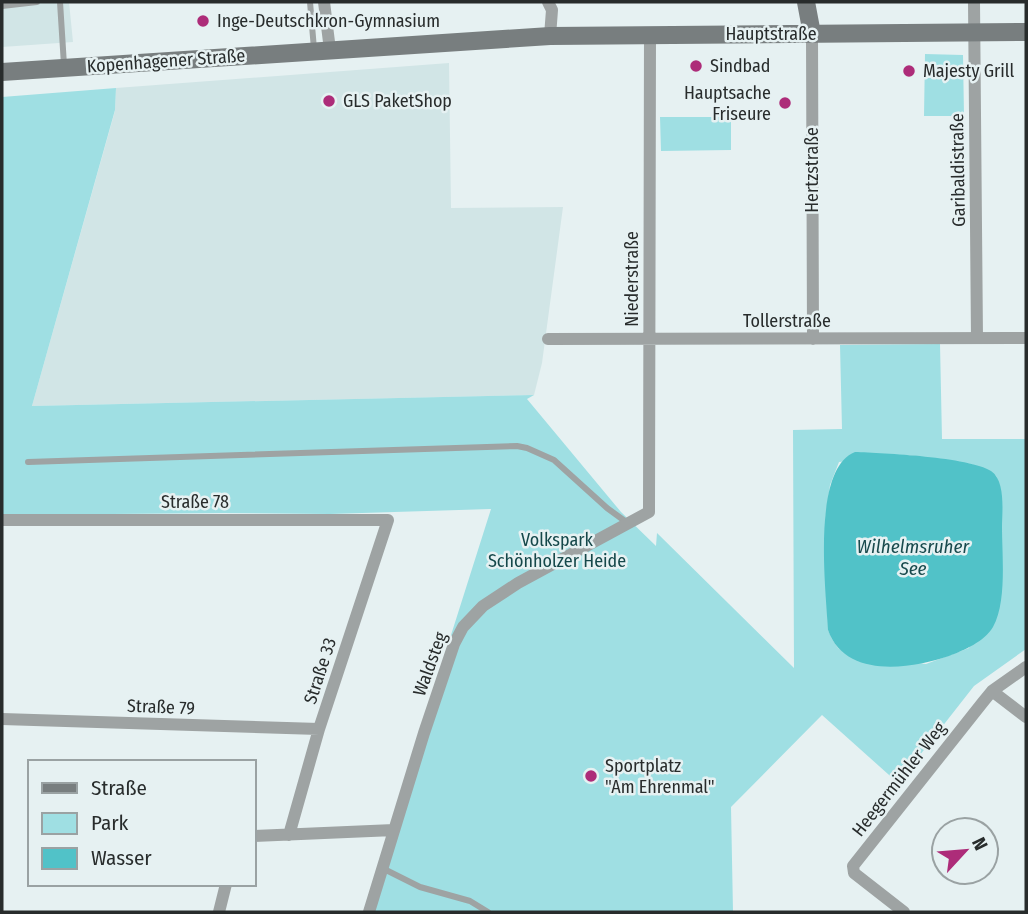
<svg xmlns="http://www.w3.org/2000/svg" width="1028" height="914" font-family="'Fira Sans Condensed',sans-serif">
	<rect width="100%" height="100%" fill="#e6f1f2"/>
	<path fill="#d1e5e6" d="M2 2H69L73 42 2 47Z
		M449 63 451 208 563 207 542 363 534 395 32 406 115 111 116 88Z"/>
	<path fill="#9fdfe3" fill-rule="evenodd" d="M925 54 963 55 964 116H924Z
		M116 88 115 110 32 406 534 395 527 399 621 512 656 546 657 533 794 668 793 430 842 429 840 345 940 344 942 439H1026V649L974 686 898 783 822 715 731 807 733 912H373L445 654 491 509 330 514 223 513 2 515V97ZM909 455 971 464 996 476 999 484 1002 510 969 648 926 664 851 657 838 648 832 639 828 630 825 521 830 485 839 462Z
		M660 117H731V150L661 151Z"/>
	<path fill="#51c2c8" d="M855 452C883 453 969 457 991 471 1006 481 1002 512 1002 527 1002 555 1007 602 993 627 984 642 964 650 949 656 911 669 845 679 828 630 826 590 811 469 855 452Z"/>
	<g fill="none" stroke-linecap="round" stroke-linejoin="round">
		<path stroke="#9ea3a3" stroke-width="6" d="M60 2 64 65
			M310 2 314 49
			M2 6 37 2
			M28 462 517 446 527 448 554 460 607 508 629 524
			M382 868 420 887 470 901 488 912"/>
		<path stroke="#9ea3a3" stroke-width="12" d="M324 2 330 50
			M548 2 552 10 550 36
			M974 2 977 338
			M812 34 813 339
			M548 339 1026 338
			M2 520H388L319 729 289 835
			M992 691 1026 717
			M2 719 319 729
			M254 836 394 830
			M219 912 226 884
			M369 912 424 733 454 644 463 627 483 606 518 583 649 512 650 34
			M904 912 854 873 853 866 983 702 992 691 1026 667"/>
		<path stroke="#787e7f" stroke-width="18" d="M806 2 812 34
			M2 72 550 36 1026 32"/>
	</g>
	<g fill="#ad2c79" stroke="#e6f1f2" stroke-width="2.5">
		<circle cx="203" cy="21" r="7"/>
		<circle cx="696" cy="66" r="7"/>
		<circle cx="909" cy="71" r="7"/>
		<circle cx="329" cy="101" r="7"/>
		<circle cx="785" cy="103" r="7"/>
		<circle cx="591" cy="776" r="7"/>
	</g>
	<g text-anchor="middle" dominant-baseline="central" stroke-width="5" stroke-linejoin="round" paint-order="stroke">
		<g font-size="18" fill="#282c2c" stroke="#e6f1f2" text-anchor="start">
			<text x="217" y="21">Inge-Deutschkron-Gymnasium</text>
			<text x="710" y="66">Sindbad</text>
			<text x="923" y="71">Majesty Grill</text>
			<text x="771" y="93" text-anchor="end">Hauptsache<tspan x="771" dy="21">Friseure</tspan></text>
			<text x="343" y="101">GLS PaketShop</text>
			<text x="605" y="766">Sportplatz<tspan x="605" dy="21">"Am Ehrenmal"</tspan></text>
		</g>
		<g font-size="18" fill="#282c2c" stroke="#e6f1f2">
			<text x="771" y="34">Hauptstraße</text>
			<text transform="translate(166 61) rotate(-4)">Kopenhagener Straße</text>
			<text transform="translate(812 170) rotate(-90)">Hertzstraße</text>
			<text transform="translate(958 170) rotate(-91)">Garibaldistraße</text>
			<text transform="translate(632 279) rotate(-90)">Niederstraße</text>
			<text x="787" y="321">Tollerstraße</text>
			<text x="195" y="502">Straße 78</text>
			<text transform="translate(430 664) rotate(-70)">Waldsteg</text>
			<text transform="translate(320 671) rotate(-72)">Straße 33</text>
			<text transform="translate(161 707) rotate(2)">Straße 79</text>
			<text transform="translate(899 779) rotate(-52)">Heegermühler Weg</text>
		</g>
		<g font-size="18" fill="#15484a" stroke="#e6f1f2">
			<text x="557" y="540">Volkspark<tspan x="557" dy="21">Schönholzer Heide</tspan></text>
		</g>
		<g font-size="19" font-style="italic" fill="#184a4d" stroke="#e6f1f2">
			<text x="913" y="546">Wilhelmsruher<tspan x="913" dy="22">See</tspan></text>
		</g>
	</g>
	<rect width="1028" height="914" fill="none" stroke="#282c2c" stroke-width="7"/>
	<rect x="28" y="760" width="228" height="126" fill="#e6f1f2" stroke="#9aa2a3" stroke-width="2"/>
	<rect x="42" y="783" width="35" height="10" fill="#787e7f" stroke="#9aa2a3" stroke-width="2"/>
	<text x="91" y="795" font-size="21" fill="#282c2c">Straße</text>
	<rect x="42" y="813" width="35" height="21" fill="#9fdfe3" stroke="#9aa2a3" stroke-width="2"/>
	<text x="91" y="830" font-size="21" fill="#282c2c">Park</text>
	<rect x="42" y="848" width="35" height="21" fill="#51c2c8" stroke="#9aa2a3" stroke-width="2"/>
	<text x="91" y="865" font-size="21" fill="#282c2c">Wasser</text>
	<g transform="translate(965 851) rotate(64)"><circle r="33" fill="#e6f1f2" stroke="#9aa2a3" stroke-width="2"/>
	<path d="M0-5L12 26L0 18L-12 26Z" fill="#ad2c79"/>
	<text y="-10" font-size="19" font-weight="bold" text-anchor="middle" fill="#282c2c">N</text>
	</g>
</svg>
